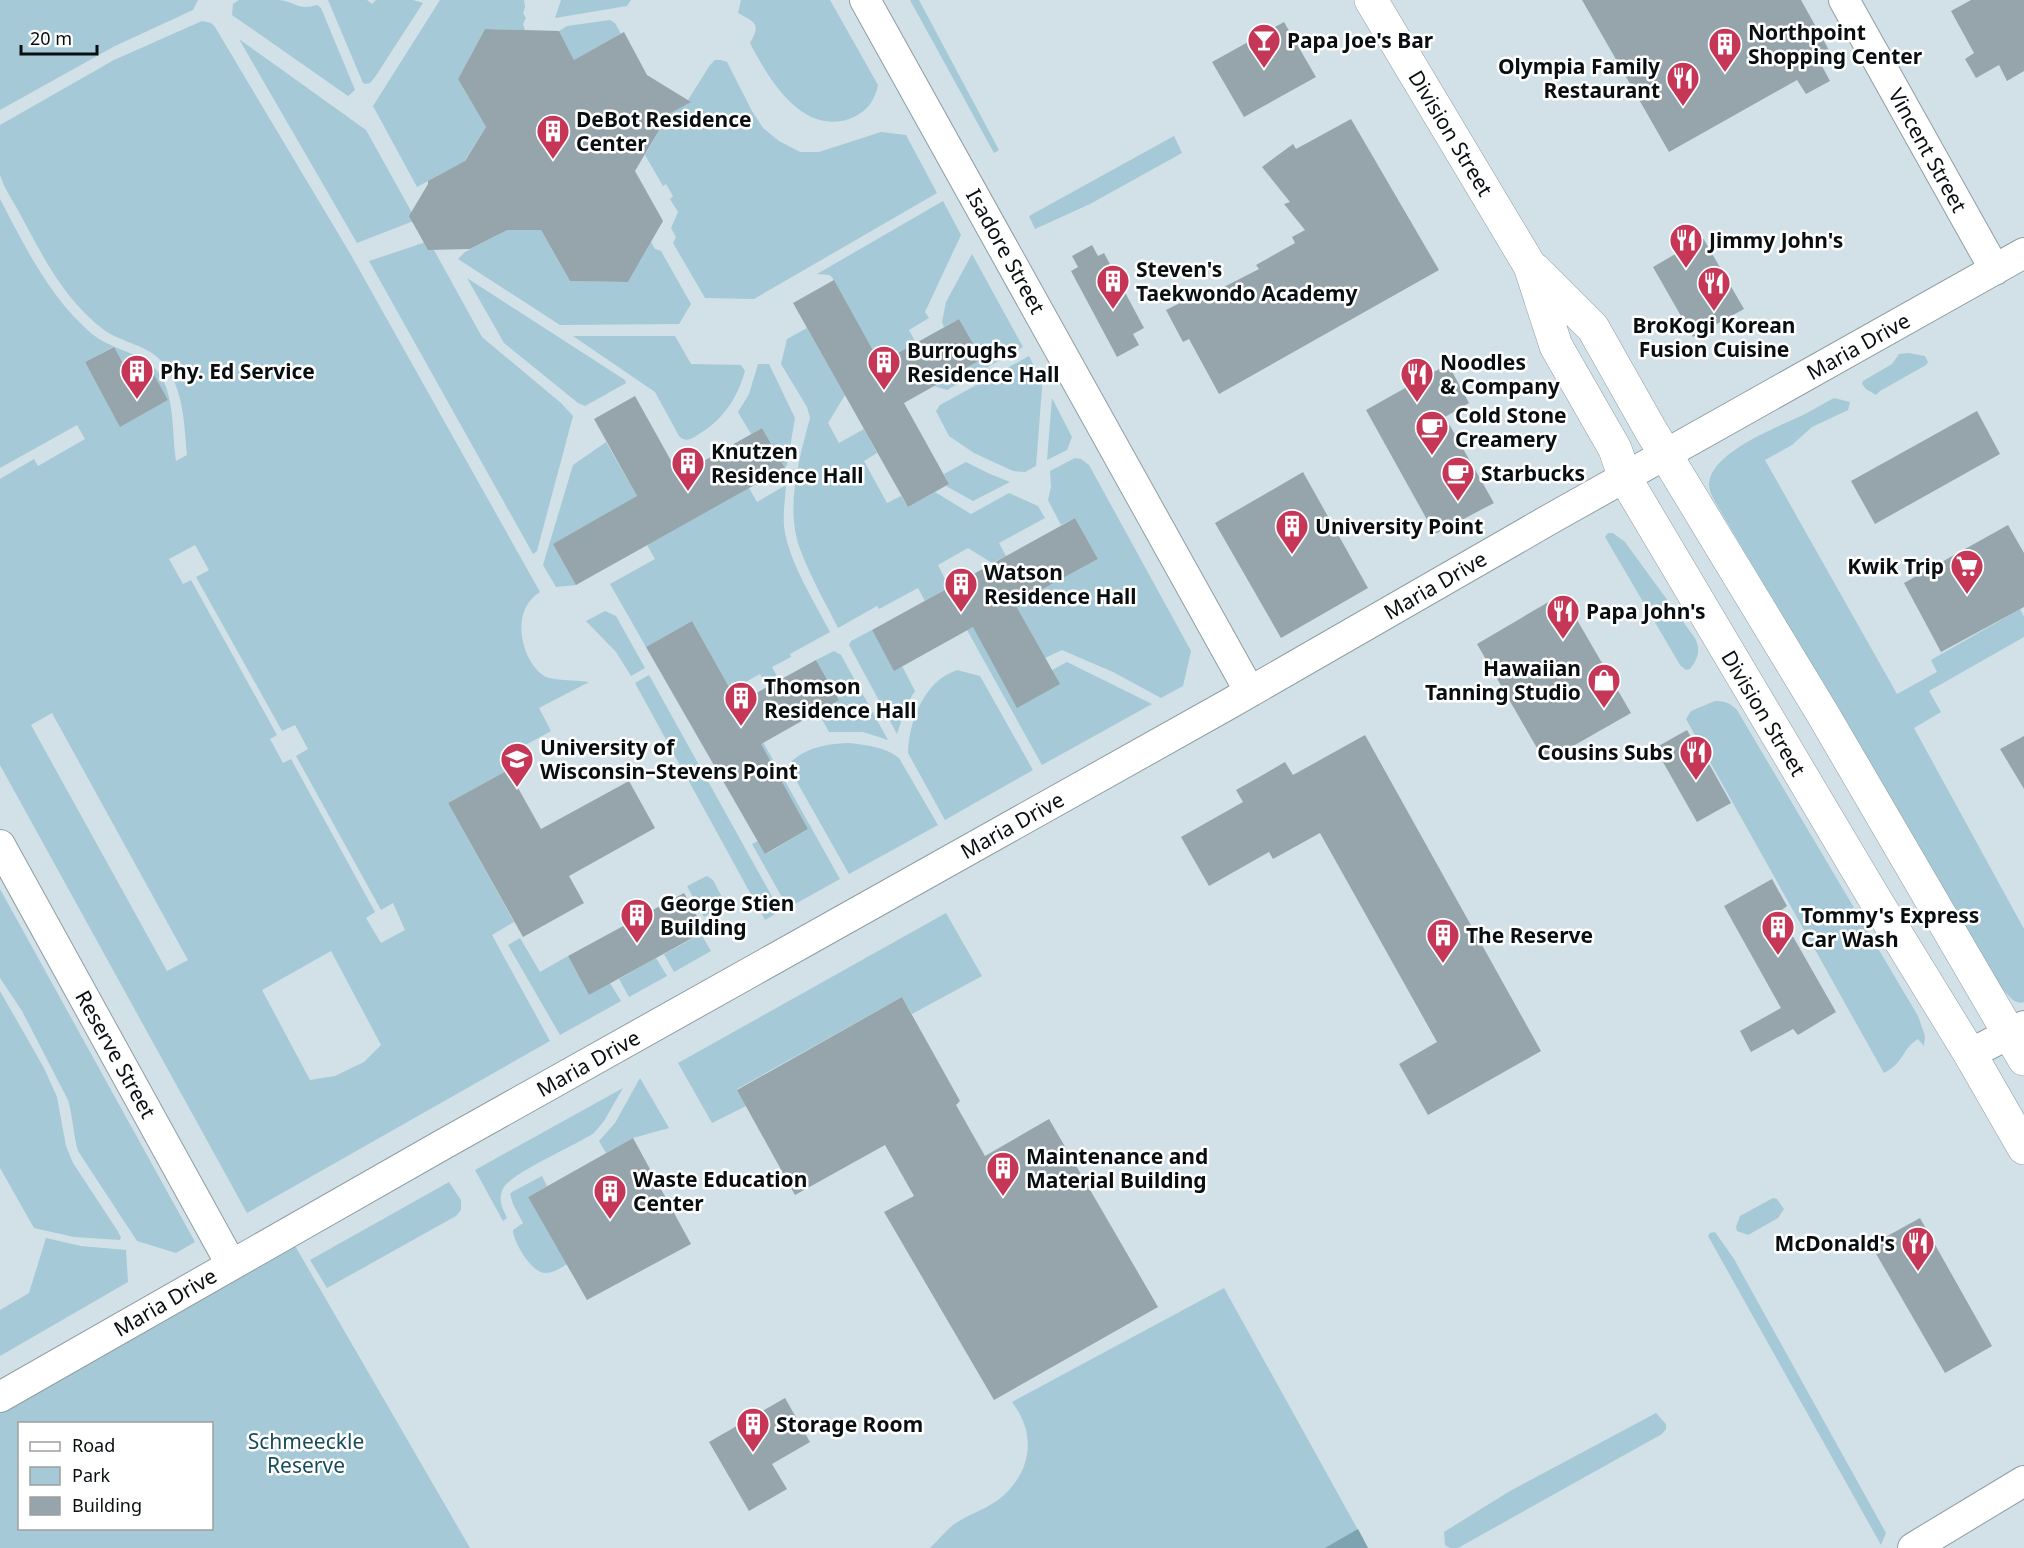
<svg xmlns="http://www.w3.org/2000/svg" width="2024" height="1548" font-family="'Noto Sans',sans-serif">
	<rect width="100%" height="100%" fill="#d1e1e7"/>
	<path fill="#a5c9d6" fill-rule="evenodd" d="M0 0H198L193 10 115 46 0 110Z
		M239 0C252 0 266 0 279 0 294 1 298 11 317 5L321 8 355 90 348 96 232 15 233 4Z
		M328 0H367L372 4 376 0H413L423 3 375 77 370 83 366 84 363 83Z
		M440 0H524L525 7 523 13 526 18 523 24 525 30 485 29 458 79 486 127 460 168 456 166 417 187 373 106Z
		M561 0H631L627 6 555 18Z
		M741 0H830L878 85C875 100 868 110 854 117 804 139 769 80 750 43 761 24 756 23 738 13Z
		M910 0H919L999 150 994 153Z
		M610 20 615 23 621 34 574 60 559 31 567 26Z
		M202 21 211 23 215 27 351 255 540 592C516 607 518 638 530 660 533 666 540 674 546 677 557 681 577 680 589 682L539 708 551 731 502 758 508 770 448 803 514 922 492 935 550 1041 247 1213 0 765V479L34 459 38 466 85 439 77 425 0 468V199C25 247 50 298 92 334 113 351 147 353 161 376 175 401 172 434 176 461L187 455C184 423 184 389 163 363 149 345 122 343 104 330 64 300 42 255 19 212 13 201 4 188 0 175 0 163 0 139 0 125L114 60ZM113 347 134 384 153 374 168 400 121 426 85 362ZM195 545 209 570 196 577 282 731 295 725 308 749 296 756 381 910 393 903 405 930 381 943 366 918 375 912 291 759 283 763 270 739 277 735 191 580 183 584 169 559ZM52 713 188 960 167 971 31 725ZM331 951 381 1045 364 1062 335 1076 310 1080 262 990Z
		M239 39 366 130 416 220 357 243Z
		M715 60H721L727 62 752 111 763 128 779 141 800 152H819L881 132 906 135 937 193 754 299 705 298 673 243 676 237 671 228 678 212 670 199 673 196 666 184 663 186 645 155 661 127 672 121 669 114 690 102 688 100 710 65Z
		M1174 136 1182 153 1090 204 1035 229 1029 216Z
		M943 201 961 235 925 312 929 318 909 330 916 343 880 363 832 277 829 275 817 274Z
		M498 229 541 230 570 281 628 282 651 242 655 249 661 251 691 304 679 324 560 325 458 259 465 252 497 235Z
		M429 241 482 337 561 403 573 416 537 551 533 554 369 261Z
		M972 254 1023 347 947 390 934 386 982 359 959 319 944 327 942 322 946 302Z
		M467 278 625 380 626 383 585 406 578 403 504 343Z
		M807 328 845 395 828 423 839 443 864 429 877 453 864 461 887 503 901 496 908 507 935 492 971 514 1009 493 1038 506 1045 518 999 543 1006 556 992 563 968 548 938 565 949 587 925 601 918 588 879 609 877 606 838 628C825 602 810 576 800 549 785 508 799 459 810 418L807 407 781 364 787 339Z
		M573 336H675L691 364 741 365 745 371C738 397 723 420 699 434 692 439 686 443 679 436L655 392Z
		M1908 353 1925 356 1928 362 1926 365 1880 391 1876 395 1866 389 1862 384 1863 381 1892 364 1899 354Z
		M1029 356 1041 379 1042 388 1036 466 1025 472 1013 471 974 453 949 436 936 411 940 405Z
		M758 364H769L795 418 787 465 785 468 762 428 751 434 738 412 749 394Z
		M1052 398 1072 437 1067 450 1047 460Z
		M1834 398 1850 402 1848 410 1812 427 1792 445 1765 460 1897 694 1937 672 1931 660 2020 609 2024 617V637L1929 691 1941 712 1914 728 2024 929V1002L2021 1003 2014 1001 2003 990 1721 512C1717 504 1708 492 1709 483 1712 451 1781 426 1805 414 1815 409 1824 403 1834 398Z
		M606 442 637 496 576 585 556 587 543 565 573 465Z
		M1075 458 1081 459 1089 465 1191 651 1183 686 1161 698 1113 672 1062 650 1045 658 1015 604 1098 559 1075 518 1061 525 1048 500 1051 487 1050 471Z
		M966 462 990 474 1010 482 973 501 946 486 949 484 944 474Z
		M786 485C785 501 782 517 785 533 792 567 814 601 830 632L790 654 791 657 772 667 779 680 767 687 760 674 742 684 749 697 738 703 692 621 646 647 610 584 655 559 647 545 749 488 757 502Z
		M1608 533H1613L1625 542 1695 638C1701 650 1698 659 1690 669L1686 670 1680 665 1605 537Z
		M605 611 616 616 645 668 631 676 616 652 586 621Z
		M973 627 1052 670 1067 662 1152 704 1042 765 967 630Z
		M872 630 894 670 902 666 915 691 907 704 897 734 849 645 851 641Z
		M834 651 841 655 888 740 863 732H829L818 712 839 699 816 660Z
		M957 670 980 676 1033 770 945 820 908 753C909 721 924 681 957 670Z
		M649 675 780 911 765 920 635 683Z
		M1715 701C1725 701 1730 703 1737 710L1918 1016 1925 1036 1924 1046 1918 1039C1901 1050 1904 1063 1884 1073L1686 719 1691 711Z
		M763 742 840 879 788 908 752 844 758 841 766 854 808 829 760 744Z
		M849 743C867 745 885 747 899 758L938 825 849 874 793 775 790 763C806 747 827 744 849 743Z
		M707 876 713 880 725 903 724 906 704 917 687 886Z
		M0 889 195 1242 176 1253 137 1241 78 1151C73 1134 73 1117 68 1100L22 1011 0 978Z
		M946 913 982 976 912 1014 902 997 737 1089 746 1106 712 1123 678 1063Z
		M701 934 711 951 674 972 664 954Z
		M520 938 540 972 568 956 589 995 610 983 621 1001 560 1035 508 945Z
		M656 958 667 976 629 997 619 979Z
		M0 991 44 1068 57 1097 66 1146 73 1163 117 1230 121 1237 120 1240 74 1237 34 1228 0 1168Z
		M640 1078 669 1128 633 1138 606 1153 599 1141 615 1123Z
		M623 1088 604 1121 594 1133C576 1145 512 1173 504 1187 497 1199 502 1207 507 1218L503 1221 475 1170Z
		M542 1176 547 1186 528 1197 567 1264C561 1268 553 1273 545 1273 532 1273 513 1242 513 1230L523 1223 513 1204 510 1194 512 1192Z
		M449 1182 461 1200V1210L456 1216 327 1288 310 1260Z
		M1773 1198 1777 1199 1784 1209 1778 1218 1748 1235 1737 1231 1736 1227 1740 1216Z
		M287 1232 470 1548H0V1397ZM20 1424H212V1528H20Z
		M1715 1232 1734 1259 1886 1533 1881 1545 1708 1236 1710 1233Z
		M46 1238 81 1246 126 1250 128 1282 0 1356V1310L29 1293Z
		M1224 1288 1368 1548H930C937 1541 945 1532 953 1525 967 1515 984 1510 998 1500 1031 1474 1038 1436 1012 1402Z
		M1656 1413 1666 1424V1429L1662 1434 1458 1548H1450L1445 1545 1444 1532 1510 1491Z"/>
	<path fill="#7da2b0" d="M1358 1529 1368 1548H1325Z"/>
	<path fill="#96a5ab" d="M1582 0H1801L1834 59 1822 66 1830 81 1806 94 1797 80 1669 152Z
		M1971 0H2024V71L2007 81 1999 65 1976 78 1965 59 1974 53 1951 11Z
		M1284 22 1316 77 1244 117 1212 62Z
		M485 29 559 31 574 60 624 32 647 75 691 102 669 114 672 121 661 127 635 171 663 221 628 282 570 281 541 230H507L470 249 428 250 409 216 428 184V181L465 161 486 127 458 79Z
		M1351 119 1439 270 1219 394 1189 339 1183 342 1166 310 1206 290 1208 293 1218 287 1220 289 1259 269 1256 265 1295 243 1292 237 1305 230 1284 204 1290 202 1262 167 1293 144 1296 149Z
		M1703 238 1744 309 1693 337 1653 267Z
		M1092 245 1098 256 1104 253 1144 328 1133 334 1139 345 1117 357 1071 271 1078 267 1072 256Z
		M834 280 880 363 959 319 982 359 904 403 949 484 908 507 793 303Z
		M114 347 134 384 153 373 168 400 120 427 85 362Z
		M1448 364 1469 403 1445 417 1494 503 1435 534 1366 410Z
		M635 396 679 475 762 428 785 468 576 585 553 544 637 496 594 419Z
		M1977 411 2000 454 1875 524 1851 481Z
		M1303 472 1368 588 1281 638 1215 523Z
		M1075 518 1098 559 1015 604 1060 684 1017 708 973 627 894 671 872 630Z
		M2008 525 2024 553V607L1941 652 1904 583Z
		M1562 594 1631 713 1545 762 1477 644Z
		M692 621 738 703 816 660 839 700 761 744 808 829 765 854 646 647Z
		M1687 730 1705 763 1708 762 1731 803 1697 822 1655 748Z
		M1365 735 1541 1051 1428 1115 1399 1064 1437 1042 1320 833 1273 859 1269 852 1209 886 1181 837 1243 802 1236 790 1261 776 1285 762 1293 775Z
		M2024 736V789L2000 749Z
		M508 770 541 829 629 781 655 828 569 876 584 903 523 937 448 803Z
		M1772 879 1787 906 1779 912 1836 1012 1798 1035 1793 1029 1751 1052 1740 1031 1781 1008 1724 906Z
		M684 893 705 931 589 995 568 956Z
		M902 997 960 1101 956 1105 985 1156 1049 1119 1158 1307 994 1400 884 1212 914 1196 885 1145 795 1195 737 1090Z
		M633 1138 691 1244 587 1300 528 1197Z
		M1920 1218 1992 1346 1945 1373 1871 1245Z
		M785 1398 810 1442 772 1464 787 1489 749 1511 709 1442Z"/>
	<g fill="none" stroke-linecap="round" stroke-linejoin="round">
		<defs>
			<path id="minor" d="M865 0 1250 692
				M1844 0 1995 270
				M0 845 231 1264
				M1970 1054 2024 1026
				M0 1397 442 1145 1227 705 1552 518 2024 253
				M1913 1548 2024 1481"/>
			<path id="major" d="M1371 0 1530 266 1556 346 1615 449 1625 478 1873 896 1970 1054 2024 1148
				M1534 269 1593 328 1650 429 1824 716 2024 1059"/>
		</defs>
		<use href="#minor" stroke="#8e9ea3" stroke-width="32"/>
		<use href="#major" stroke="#8e9ea3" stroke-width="34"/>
		<use href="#minor" stroke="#fff" stroke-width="30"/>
		<use href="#major" stroke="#fff" stroke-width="33"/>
	</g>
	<defs>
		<symbol id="bar-pin" viewBox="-11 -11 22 30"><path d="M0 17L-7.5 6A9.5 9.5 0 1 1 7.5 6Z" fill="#c63657" stroke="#fff"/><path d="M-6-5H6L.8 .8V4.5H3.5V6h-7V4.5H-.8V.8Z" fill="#fff"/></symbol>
		<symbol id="building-pin" viewBox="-11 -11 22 30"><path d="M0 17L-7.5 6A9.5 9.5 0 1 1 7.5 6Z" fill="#c63657" stroke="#fff"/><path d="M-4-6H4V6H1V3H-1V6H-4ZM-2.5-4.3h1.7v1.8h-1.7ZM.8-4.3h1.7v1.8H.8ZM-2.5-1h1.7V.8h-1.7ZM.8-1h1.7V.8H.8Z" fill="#fff"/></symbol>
		<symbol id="restaurant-pin" viewBox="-11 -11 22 30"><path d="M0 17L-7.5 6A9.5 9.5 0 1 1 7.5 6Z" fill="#c63657" stroke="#fff"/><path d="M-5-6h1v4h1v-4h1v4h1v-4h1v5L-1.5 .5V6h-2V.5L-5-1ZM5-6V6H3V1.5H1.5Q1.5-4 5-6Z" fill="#fff"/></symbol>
		<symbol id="cafe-pin" viewBox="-11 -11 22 30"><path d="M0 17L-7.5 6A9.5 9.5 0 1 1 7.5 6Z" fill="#c63657" stroke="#fff"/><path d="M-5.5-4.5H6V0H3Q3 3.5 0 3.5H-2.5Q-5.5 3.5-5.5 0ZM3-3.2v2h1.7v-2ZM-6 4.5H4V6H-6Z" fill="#fff"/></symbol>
		<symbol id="supermarket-pin" viewBox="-11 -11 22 30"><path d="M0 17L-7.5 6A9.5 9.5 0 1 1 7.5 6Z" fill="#c63657" stroke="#fff"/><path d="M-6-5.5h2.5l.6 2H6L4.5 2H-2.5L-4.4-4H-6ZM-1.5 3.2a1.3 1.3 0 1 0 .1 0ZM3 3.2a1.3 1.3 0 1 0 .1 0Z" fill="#fff"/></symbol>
		<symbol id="shop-pin" viewBox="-11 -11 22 30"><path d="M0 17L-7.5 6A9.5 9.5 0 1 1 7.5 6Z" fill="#c63657" stroke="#fff"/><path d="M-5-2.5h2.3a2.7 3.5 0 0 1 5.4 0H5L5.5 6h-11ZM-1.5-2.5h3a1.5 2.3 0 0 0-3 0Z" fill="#fff"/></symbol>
		<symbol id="university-pin" viewBox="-11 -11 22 30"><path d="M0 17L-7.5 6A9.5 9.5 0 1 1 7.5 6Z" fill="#c63657" stroke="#fff"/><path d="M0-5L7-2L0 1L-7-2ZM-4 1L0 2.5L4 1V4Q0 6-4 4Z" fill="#fff"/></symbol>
	</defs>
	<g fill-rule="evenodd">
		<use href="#bar-pin" x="1245" y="21" width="38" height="52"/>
		<use href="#building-pin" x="1706" y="25" width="38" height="52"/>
		<use href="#restaurant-pin" x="1664" y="59" width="38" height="52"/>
		<use href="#building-pin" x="534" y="112" width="38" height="52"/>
		<use href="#restaurant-pin" x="1667" y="221" width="38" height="52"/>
		<use href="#building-pin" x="1094" y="262" width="38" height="52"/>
		<use href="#restaurant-pin" x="1695" y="264" width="38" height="52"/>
		<use href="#building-pin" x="865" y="343" width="38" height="52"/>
		<use href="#building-pin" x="118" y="352" width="38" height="52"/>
		<use href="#restaurant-pin" x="1398" y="355" width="38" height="52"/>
		<use href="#cafe-pin" x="1413" y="408" width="38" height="52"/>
		<use href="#building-pin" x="669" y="444" width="38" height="52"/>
		<use href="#cafe-pin" x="1439" y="454" width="38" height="52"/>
		<use href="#building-pin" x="1273" y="507" width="38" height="52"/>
		<use href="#supermarket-pin" x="1948" y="547" width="38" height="52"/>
		<use href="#building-pin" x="942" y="565" width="38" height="52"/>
		<use href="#restaurant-pin" x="1544" y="592" width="38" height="52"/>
		<use href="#shop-pin" x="1585" y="661" width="38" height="52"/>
		<use href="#building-pin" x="722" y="679" width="38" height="52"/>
		<use href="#restaurant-pin" x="1677" y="733" width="38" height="52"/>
		<use href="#university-pin" x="498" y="740" width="38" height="52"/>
		<use href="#building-pin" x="618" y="896" width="38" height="52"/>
		<use href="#building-pin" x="1759" y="908" width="38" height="52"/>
		<use href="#building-pin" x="1424" y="916" width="38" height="52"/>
		<use href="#building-pin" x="984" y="1149" width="38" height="52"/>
		<use href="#building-pin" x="591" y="1172" width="38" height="52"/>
		<use href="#restaurant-pin" x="1899" y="1224" width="38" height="52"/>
		<use href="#building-pin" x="734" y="1405" width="38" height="52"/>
	</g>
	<g text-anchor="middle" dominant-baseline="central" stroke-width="5" stroke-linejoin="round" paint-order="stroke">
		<g font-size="21" font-weight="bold" fill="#090e10" stroke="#fff" text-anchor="start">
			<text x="1748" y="32">Northpoint<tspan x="1748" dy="24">Shopping Center</tspan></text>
			<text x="1287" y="40">Papa Joe's Bar</text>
			<text x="1660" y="66" text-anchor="end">Olympia Family<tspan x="1660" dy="24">Restaurant</tspan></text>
			<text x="576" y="119">DeBot Residence<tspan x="576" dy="24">Center</tspan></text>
			<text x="1709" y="240">Jimmy John's</text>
			<text x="1136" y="269">Steven's<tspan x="1136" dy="24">Taekwondo Academy</tspan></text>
			<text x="1714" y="325" text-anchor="middle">BroKogi Korean<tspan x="1714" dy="24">Fusion Cuisine</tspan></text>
			<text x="907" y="350">Burroughs<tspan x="907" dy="24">Residence Hall</tspan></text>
			<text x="1440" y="362">Noodles<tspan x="1440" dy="24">&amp; Company</tspan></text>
			<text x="160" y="371">Phy. Ed Service</text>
			<text x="1455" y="415">Cold Stone<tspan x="1455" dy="24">Creamery</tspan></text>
			<text x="711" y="451">Knutzen<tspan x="711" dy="24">Residence Hall</tspan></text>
			<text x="1481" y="473">Starbucks</text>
			<text x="1315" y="526">University Point</text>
			<text x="1944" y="566" text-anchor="end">Kwik Trip</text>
			<text x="984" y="572">Watson<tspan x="984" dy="24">Residence Hall</tspan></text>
			<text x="1586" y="611">Papa John's</text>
			<text x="1581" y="668" text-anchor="end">Hawaiian<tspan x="1581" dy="24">Tanning Studio</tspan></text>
			<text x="764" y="686">Thomson<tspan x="764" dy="24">Residence Hall</tspan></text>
			<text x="540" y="747">University of<tspan x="540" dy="24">Wisconsin–Stevens Point</tspan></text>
			<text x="1673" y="752" text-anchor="end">Cousins Subs</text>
			<text x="660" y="903">George Stien<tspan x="660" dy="24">Building</tspan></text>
			<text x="1801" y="915">Tommy's Express<tspan x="1801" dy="24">Car Wash</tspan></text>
			<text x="1466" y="935">The Reserve</text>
			<text x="1026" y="1156">Maintenance and<tspan x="1026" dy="24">Material Building</tspan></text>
			<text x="633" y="1179">Waste Education<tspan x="633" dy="24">Center</tspan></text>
			<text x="1895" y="1243" text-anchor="end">McDonald's</text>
			<text x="776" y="1424">Storage Room</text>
		</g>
		<g font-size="21" fill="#090e10" stroke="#fff">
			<text transform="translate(1451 133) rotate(59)">Division Street</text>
			<text transform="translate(1928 150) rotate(61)">Vincent Street</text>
			<text transform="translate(1006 251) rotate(61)">Isadore Street</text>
			<text transform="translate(1858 346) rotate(-29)">Maria Drive</text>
			<text transform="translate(1435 585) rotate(-30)">Maria Drive</text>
			<text transform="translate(1764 713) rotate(59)">Division Street</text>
			<text transform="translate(1012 825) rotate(-29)">Maria Drive</text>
			<text transform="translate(116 1054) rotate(61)">Reserve Street</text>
			<text transform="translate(588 1063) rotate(-29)">Maria Drive</text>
			<text transform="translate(165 1302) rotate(-30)">Maria Drive</text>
		</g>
		<g font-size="21" fill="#174c5c" stroke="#fff">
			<text x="306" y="1441">Schmeeckle<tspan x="306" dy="24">Reserve</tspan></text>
		</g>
	</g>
	<rect x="18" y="1422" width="195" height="108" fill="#ffffff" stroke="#9d9f9f" stroke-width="1.5"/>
	<rect x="30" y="1442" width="30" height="9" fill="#ffffff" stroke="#9d9f9f" stroke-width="1.5"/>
	<text x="72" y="1452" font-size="18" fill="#090e10">Road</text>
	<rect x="30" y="1467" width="30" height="18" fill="#a5c9d6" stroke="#9d9f9f" stroke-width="1.5"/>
	<text x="72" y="1482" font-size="18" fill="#090e10">Park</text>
	<rect x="30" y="1497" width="30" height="18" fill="#96a5ab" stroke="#9d9f9f" stroke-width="1.5"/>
	<text x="72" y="1512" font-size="18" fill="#090e10">Building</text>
	<path d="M21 45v9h76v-9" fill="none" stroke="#090e10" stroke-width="3"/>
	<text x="30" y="45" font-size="18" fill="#090e10" stroke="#ffffff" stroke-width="4.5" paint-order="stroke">20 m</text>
</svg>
